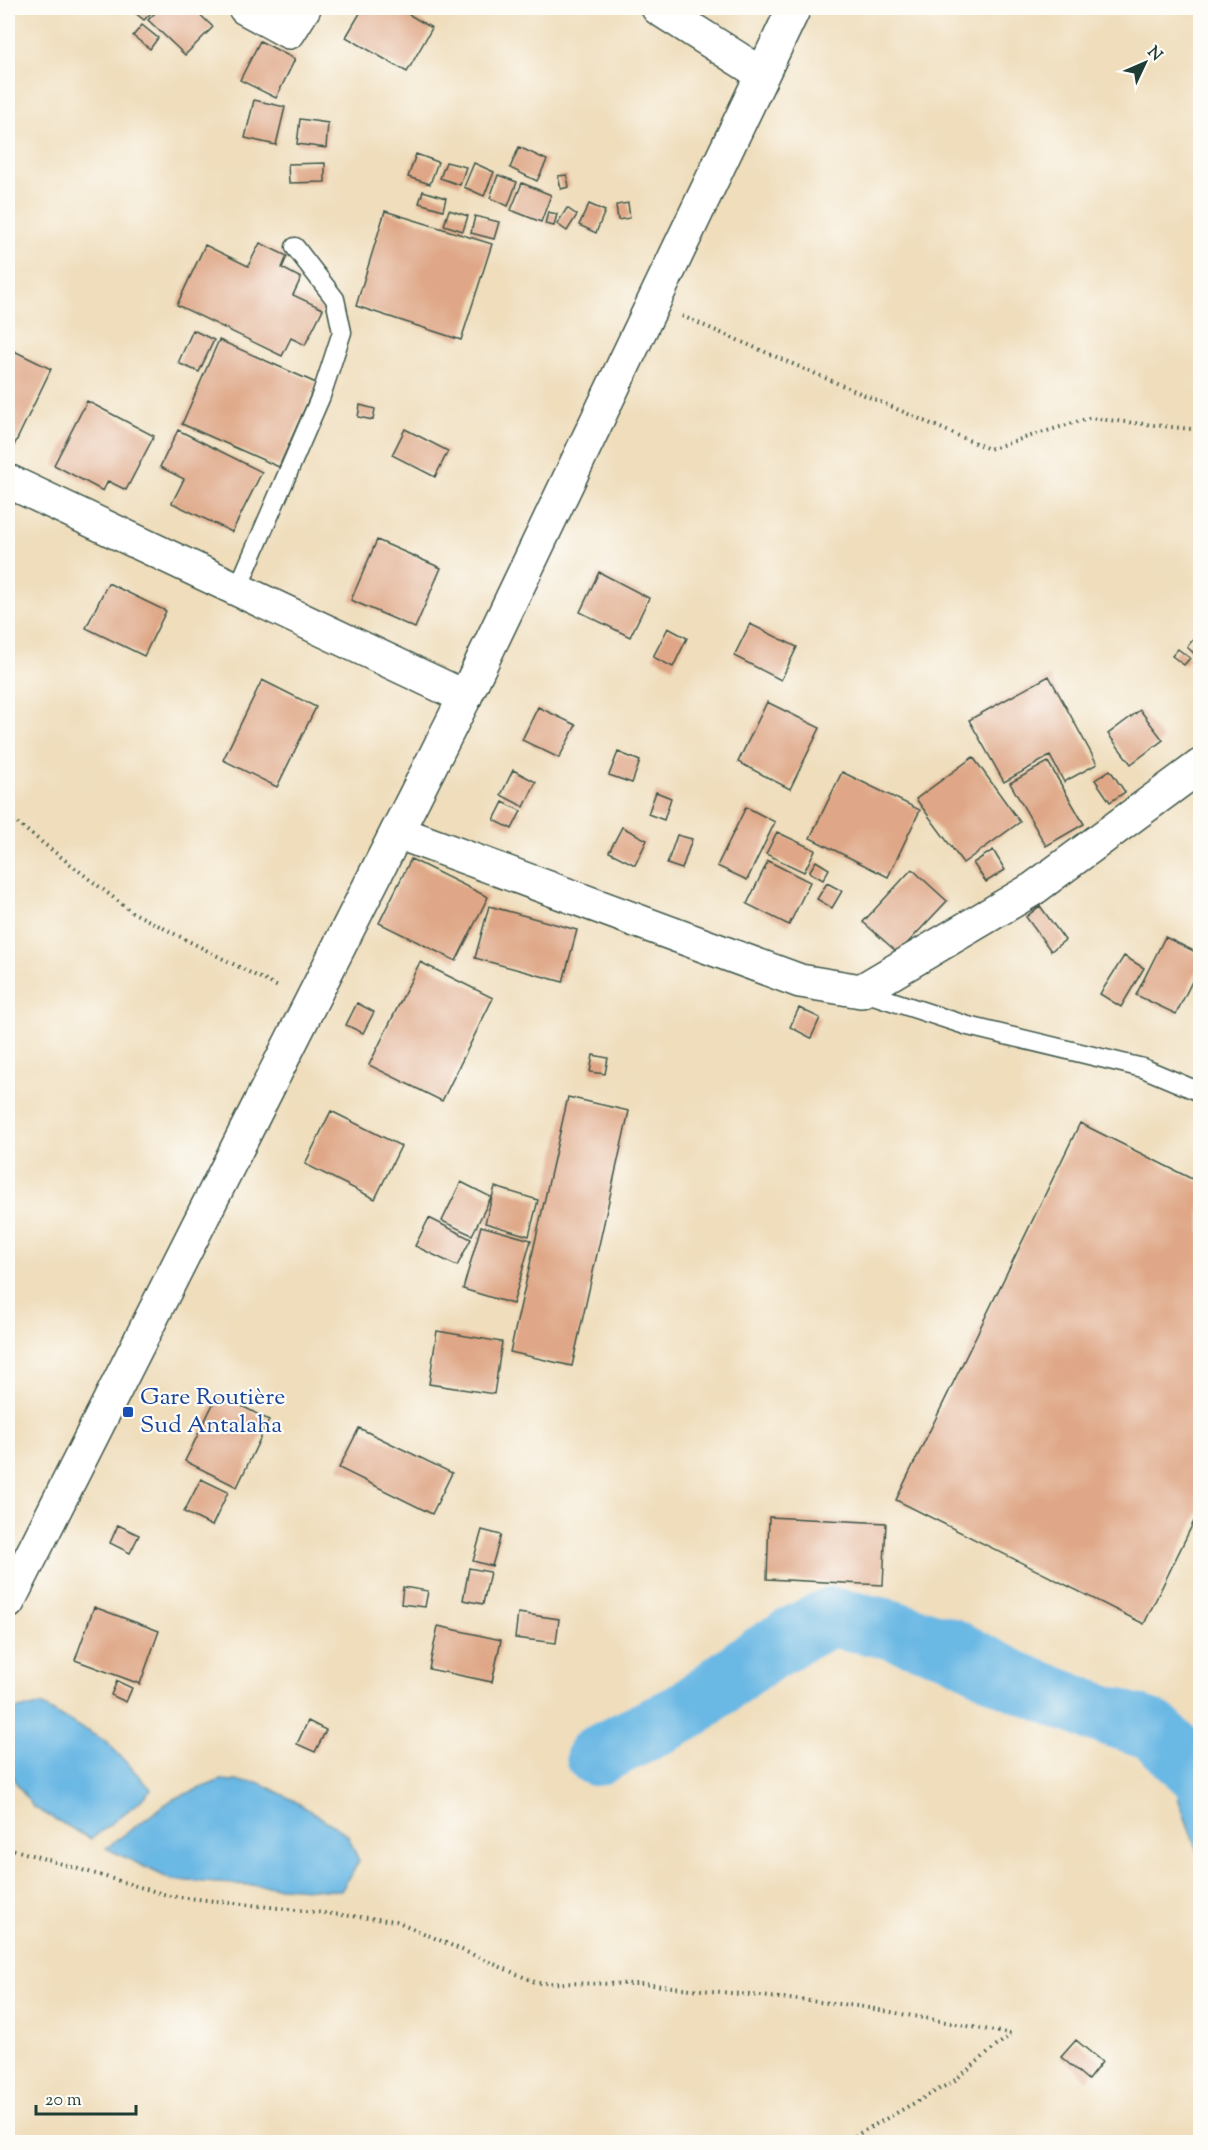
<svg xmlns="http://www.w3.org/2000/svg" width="1208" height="2150" font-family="'Sorts Mill Goudy',serif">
	<rect width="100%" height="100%" fill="#fdfcf7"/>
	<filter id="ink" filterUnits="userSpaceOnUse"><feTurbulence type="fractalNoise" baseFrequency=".0167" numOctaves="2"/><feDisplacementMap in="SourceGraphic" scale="12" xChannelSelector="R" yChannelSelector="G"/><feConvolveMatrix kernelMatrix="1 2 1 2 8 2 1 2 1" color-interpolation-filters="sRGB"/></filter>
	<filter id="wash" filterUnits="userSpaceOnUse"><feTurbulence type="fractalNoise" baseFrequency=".008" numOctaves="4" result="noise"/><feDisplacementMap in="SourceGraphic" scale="24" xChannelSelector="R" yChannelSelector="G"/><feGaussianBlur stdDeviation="1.35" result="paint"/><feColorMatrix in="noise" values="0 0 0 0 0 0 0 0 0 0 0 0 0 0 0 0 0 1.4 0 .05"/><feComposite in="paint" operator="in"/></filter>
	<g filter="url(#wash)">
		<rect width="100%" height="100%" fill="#efddbb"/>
		<path fill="#6ab8e4" stroke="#447a8c" stroke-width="1.5" d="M41 1705 107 1742 151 1789 140 1801 91 1839 33 1807 8 1771V1734L12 1710Z
			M1200 1761V1859L1178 1798 1188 1762Z
			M221 1780 260 1783 293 1800 347 1834 359 1861 341 1891 172 1880 106 1848 173 1799Z"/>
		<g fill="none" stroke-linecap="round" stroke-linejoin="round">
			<path stroke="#6ab8e4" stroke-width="60" d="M596 1756 683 1713 747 1665 793 1636 831 1617 889 1629 951 1648 1011 1679 1086 1709 1153 1730 1200 1775"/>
		</g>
		<g id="blocks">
			<path fill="#dfa787" d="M129 8H156L144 20Z
				M160 8H193L213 27 185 55 148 20Z
				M363 8H398L432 28 407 72 346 37Z
				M142 25 158 38 150 49 133 36Z
				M260 41 295 59 276 98 240 80Z
				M254 100 285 107 276 145 245 138Z
				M300 119 328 123 326 148 297 144Z
				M519 147 547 160 537 181 510 168Z
				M416 154 438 162 430 184 408 177Z
				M446 162 466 167 460 185 440 178Z
				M325 163V182L289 183 288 164Z
				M474 163 494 172 484 196 464 187Z
				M498 175 517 182 508 206 490 198Z
				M567 175 569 187 561 189 558 176Z
				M522 183 551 195 541 222 511 210Z
				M423 191 446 198 443 210 419 203Z
				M628 203 630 218 618 220 616 205Z
				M589 204 605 211 596 233 579 225Z
				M567 208 577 215 567 231 557 224Z
				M449 210 468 216 463 231 444 225Z
				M385 211 492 244 461 340 356 306Z
				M548 212 557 214 554 226 545 224Z
				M475 216 499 222 494 239 471 233Z
				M260 243 287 256 282 268 301 278 293 295 323 309 305 345 291 338 282 356 177 305 205 245 248 266Z
				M193 330 214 340 199 372 178 363Z
				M219 340 316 383 279 467 182 424Z
				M8 348 51 369 10 454 8 452Z
				M87 401 154 436 126 490 108 481 103 491 54 465Z
				M360 405 375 409 373 420 358 417Z
				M405 429 448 451 435 477 392 455Z
				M178 430 262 472 232 532 172 503 184 479 160 467Z
				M377 540 441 568 415 628 351 600Z
				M599 572 649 598 630 637 580 612Z
				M108 583 166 611 144 656 86 628Z
				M750 624 797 647 781 680 734 656Z
				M668 628 687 638 673 667 653 657Z
				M1200 631V659L1187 647Z
				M1178 649 1190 658 1184 665 1172 656Z
				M1049 676 1097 764 1064 782 1050 756 1004 782 969 720Z
				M262 680 316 707 277 787 223 760Z
				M767 702 820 728 790 789 738 762Z
				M538 707 576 725 559 758 522 740Z
				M1140 710 1163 740 1131 764 1108 734Z
				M618 752 640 761 632 783 609 775Z
				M973 757 1020 822 963 863 916 799Z
				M1048 762 1084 824 1046 846 1010 783Z
				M513 770 536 782 524 807 501 795Z
				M1110 770 1125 792 1110 802 1095 780Z
				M842 772 920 810 888 877 810 838Z
				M656 792 671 798 664 820 648 814Z
				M503 802 521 811 512 829 494 820Z
				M746 807 775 822 747 880 717 866Z
				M622 827 647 840 635 865 609 852Z
				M777 832 815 850 804 872 766 854Z
				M677 835 692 839 682 869 667 864Z
				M993 850 1005 870 986 882 973 863Z
				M411 859 488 897 456 961 379 923Z
				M768 861 810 882 789 925 747 904Z
				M816 861 829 869 823 880 809 872Z
				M912 869 947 901 898 953 863 922Z
				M827 883 842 891 832 908 817 899Z
				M489 906 577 930 563 982 475 958Z
				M1040 906 1065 940 1051 951 1026 917Z
				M1165 937 1200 954V965L1176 1014 1136 995Z
				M1124 956 1144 968 1121 1007 1100 994Z
				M420 962 493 998 442 1101 369 1065Z
				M357 1003 374 1012 363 1033 346 1025Z
				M799 1008 820 1018 811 1038 790 1027Z
				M593 1055 608 1058 605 1074 590 1072Z
				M568 1097 629 1111 572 1366 510 1352Z
				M331 1111 401 1146 375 1199 305 1164Z
				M1080 1123 1200 1183V1509L1144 1624 896 1500Z
				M461 1182 491 1197 472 1235 442 1221Z
				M495 1187 538 1200 529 1236 485 1223Z
				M429 1218 471 1239 457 1266 415 1246Z
				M481 1226 531 1240 513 1304 463 1289Z
				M437 1331 502 1342 494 1394 429 1384Z
				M218 1394 269 1420 237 1487 185 1461Z
				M359 1428 452 1473 432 1514 339 1468Z
				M201 1479 228 1492 212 1526 184 1512Z
				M769 1517 886 1523 883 1585 767 1579Z
				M118 1525 139 1535 130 1553 110 1543Z
				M482 1530 501 1535 492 1566 473 1561Z
				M469 1568 490 1572 483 1604 463 1600Z
				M403 1587 428 1591 425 1607 401 1604Z
				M94 1607 159 1631 140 1684 75 1660Z
				M518 1613 559 1619 556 1643 515 1638Z
				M438 1626 501 1640 492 1682 429 1669Z
				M117 1681 132 1688 126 1702 111 1695Z
				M308 1721 326 1730 315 1752 297 1744Z
				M1076 2040 1102 2062 1088 2080 1061 2057Z"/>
		</g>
	</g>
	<g filter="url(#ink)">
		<use href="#blocks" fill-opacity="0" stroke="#3e5548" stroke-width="1.5"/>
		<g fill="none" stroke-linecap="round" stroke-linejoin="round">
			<defs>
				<path id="service" d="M238 588 321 396 342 332 335 299 295 247
					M861 991 968 1026 1143 1068 1200 1092"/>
				<path id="minor" d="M245 8 289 32 304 8
					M658 8 762 74
					M8 481 465 697
					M397 832 800 981 861 991 1033 889 1200 766"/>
				<path id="tertiary" d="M8 1602 465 697 794 8"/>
			</defs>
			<use href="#service" stroke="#3e5548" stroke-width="21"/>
			<use href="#minor" stroke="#3e5548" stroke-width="36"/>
			<use href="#tertiary" stroke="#3e5548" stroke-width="36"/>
			<path stroke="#3e5548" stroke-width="4" stroke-dasharray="1.5 4.5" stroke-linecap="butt" d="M682 316 989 449 1089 418 1200 430
				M8 816 132 912 280 988
				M8 1848 170 1896 396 1921 537 1983 643 1984 858 2006 1011 2034
				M844 2142 954 2081 1010 2035"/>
			<use href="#service" stroke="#fff" stroke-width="18"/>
			<use href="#minor" stroke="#fff" stroke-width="33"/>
			<use href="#tertiary" stroke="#fff" stroke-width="33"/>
		</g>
	</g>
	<rect fill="#1a4fb4" stroke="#fdfcf7" stroke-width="2" x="122" y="1406" width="12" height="12" rx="3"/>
	<g text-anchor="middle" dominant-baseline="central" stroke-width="4.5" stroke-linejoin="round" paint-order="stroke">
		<g font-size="24" fill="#164399" stroke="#fdfcf7" text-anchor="start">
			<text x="140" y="1398">Gare Routière<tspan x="140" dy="28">Sud Antalaha</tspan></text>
		</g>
	</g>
	<rect width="1208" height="2150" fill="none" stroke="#fdfcf7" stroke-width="30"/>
	<g transform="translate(1145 63) rotate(46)" stroke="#fdfcf7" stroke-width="4.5" paint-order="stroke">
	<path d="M0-4.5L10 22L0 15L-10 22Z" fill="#1f3d34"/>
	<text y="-9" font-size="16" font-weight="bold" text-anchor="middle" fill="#1f3d34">N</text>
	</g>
	<path d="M36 2105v9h100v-9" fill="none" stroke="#1f3d34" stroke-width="3"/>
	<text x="45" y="2105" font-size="18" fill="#1f3d34" stroke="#fdfcf7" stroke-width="4.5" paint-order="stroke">20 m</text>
</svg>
